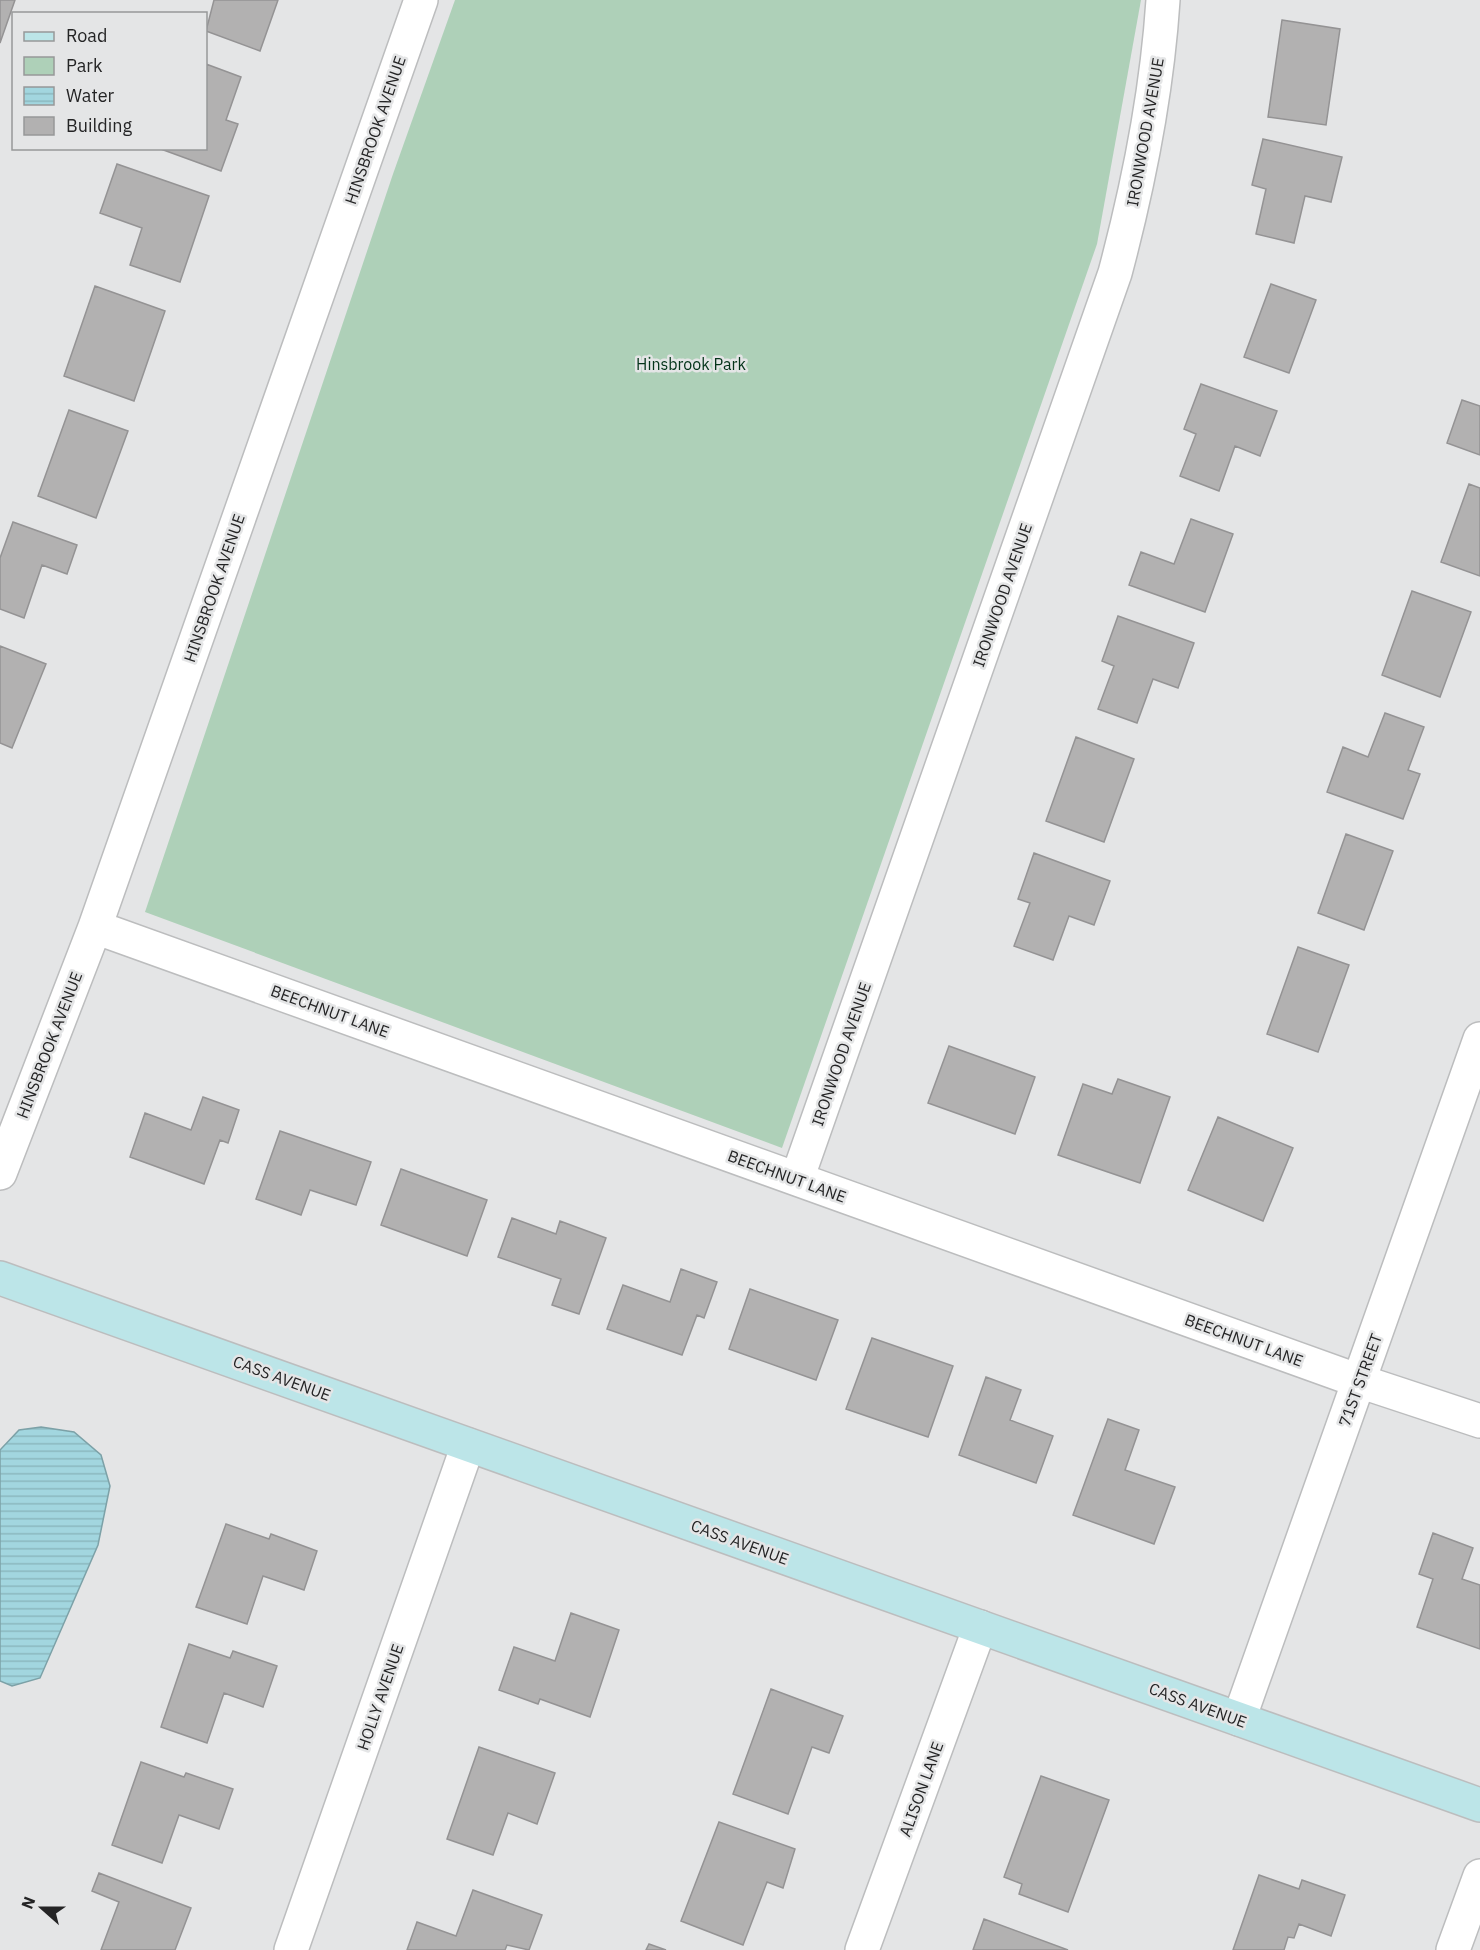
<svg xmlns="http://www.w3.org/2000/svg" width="1480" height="1950" font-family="'IBM Plex Sans',sans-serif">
	<defs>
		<pattern id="water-rules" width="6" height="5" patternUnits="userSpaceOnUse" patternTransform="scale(1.5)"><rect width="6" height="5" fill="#a2d6df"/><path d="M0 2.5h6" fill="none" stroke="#8bb8bf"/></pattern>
	</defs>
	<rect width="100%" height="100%" fill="#e4e5e6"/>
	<path fill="#aed0b8" d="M455 0H1141L1097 244 782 1148 145 912 393 174Z"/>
	<path fill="url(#water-rules)" stroke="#7ca1a7" stroke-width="1.5" d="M41 1427 74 1432 101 1455 110 1486 98 1545 40 1678 12 1686 0 1681V1450L19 1430Z"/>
	<path fill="#b2b1b1" stroke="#949394" stroke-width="1.5" d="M0 0H15L0 43Z
		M214 0H278L260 51 206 31Z
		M1282 20 1340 29 1326 125 1268 117Z
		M206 64 241 77 226 120 238 124 221 171 158 148H206Z
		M1263 139 1342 157 1331 202 1305 196 1294 243 1256 234 1266 189 1252 185Z
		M117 164 209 196 180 282 130 265 142 228 100 213Z
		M1271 284 1316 300 1289 373 1244 357Z
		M95 286 165 311 134 401 64 376Z
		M1201 384 1277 411 1260 456 1235 446 1219 491 1180 476 1196 434 1184 429Z
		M1462 400 1480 406V455L1447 443Z
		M69 410 128 431 96 518 38 496Z
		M1469 484 1480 488V576L1441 562Z
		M1191 519 1233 534 1205 612 1129 585 1141 552 1174 564Z
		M13 522 77 545 67 574 42 565 24 618 0 609V558Z
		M1412 591 1471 612 1440 697 1382 675Z
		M1118 616 1194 643 1178 688 1153 679 1137 723 1098 709 1114 666 1102 661Z
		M0 646 46 664 12 748 0 743Z
		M1385 713 1424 727 1408 770 1420 774 1403 819 1327 792 1343 747 1368 757Z
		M1076 737 1134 759 1104 842 1046 821Z
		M1346 834 1393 851 1364 930 1318 913Z
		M1034 853 1110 881 1094 925 1069 916 1053 960 1014 946 1030 903 1018 899Z
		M1298 947 1349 965 1318 1052 1267 1034Z
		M949 1046 1035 1077 1015 1134 928 1103Z
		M1118 1079 1170 1097 1140 1183 1058 1155 1083 1084 1112 1094Z
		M203 1097 239 1110 228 1143 220 1140 204 1184 130 1157 145 1113 191 1130Z
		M1218 1117 1293 1148 1263 1221 1188 1190Z
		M280 1131 371 1162 356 1205 310 1190 301 1215 256 1199Z
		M401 1169 487 1200 467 1256 381 1225Z
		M512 1218 556 1234 560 1221 606 1238 579 1314 552 1305 561 1279 498 1257Z
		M681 1269 717 1282 704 1318 697 1315 682 1355 607 1329 623 1285 670 1302Z
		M750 1289 838 1320 816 1380 729 1349Z
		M872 1338 953 1366 928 1437 846 1409Z
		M986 1377 1021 1390 1010 1420 1053 1436 1036 1483 959 1455Z
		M1108 1419 1139 1430 1125 1470 1175 1487 1154 1544 1073 1515Z
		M226 1524 269 1539 271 1534 317 1551 304 1590 263 1576 247 1624 196 1607Z
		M1433 1533 1473 1548 1462 1579 1480 1585V1649L1417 1627 1433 1579 1419 1574Z
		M571 1613 619 1630 590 1717 540 1699 538 1704 499 1690 514 1647 555 1661Z
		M189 1644 230 1658 233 1651 277 1666 263 1707 224 1693 207 1743 161 1727Z
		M771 1689 843 1716 829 1753 812 1747 788 1814 733 1794Z
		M479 1747 555 1773 537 1824 508 1813 493 1855 447 1839Z
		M141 1762 184 1777 186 1773 233 1789 219 1829 179 1815 162 1863 112 1845Z
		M1041 1776 1109 1800 1068 1912 1019 1894 1022 1884 1004 1877Z
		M719 1822 795 1849 783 1888 767 1882 743 1945 681 1921Z
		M99 1873 191 1908 175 1950H101L119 1902 92 1891Z
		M1259 1875 1299 1889 1302 1880 1345 1895 1331 1936 1299 1924 1294 1938 1288 1937 1284 1950H1233Z
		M473 1890 542 1915 529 1950 507 1945 505 1950H407L417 1922 456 1936Z
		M984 1919 1068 1950H973Z
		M649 1944 666 1950H646Z"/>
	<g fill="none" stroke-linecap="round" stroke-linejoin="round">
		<defs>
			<path id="street" d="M95 927 1359 1381 1480 1421
				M0 1173 95 927 421 0
				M797 1179 1115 273C1139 183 1157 93 1163 0
				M1239 1719 1480 1039
				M291 1950 468 1445
				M862 1950 980 1627
				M1453 1950 1480 1876"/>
			<path id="secondary" d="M0 1278 1480 1805"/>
		</defs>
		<use href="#street" stroke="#bcbdbe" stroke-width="36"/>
		<use href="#secondary" stroke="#bcbdbe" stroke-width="36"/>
		<use href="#street" stroke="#fff" stroke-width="33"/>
		<use href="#secondary" stroke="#bce5e8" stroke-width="33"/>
	</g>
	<g text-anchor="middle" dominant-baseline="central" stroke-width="5" stroke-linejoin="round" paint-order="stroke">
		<g font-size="16" fill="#242425" stroke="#e4e5e6">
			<text transform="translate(375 130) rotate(-71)">HINSBROOK AVENUE</text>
			<text transform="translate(1145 132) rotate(-80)">IRONWOOD AVENUE</text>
			<text transform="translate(214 588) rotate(-71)">HINSBROOK AVENUE</text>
			<text transform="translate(1002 595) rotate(-71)">IRONWOOD AVENUE</text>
			<text transform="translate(330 1011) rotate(20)">BEECHNUT LANE</text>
			<text transform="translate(49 1045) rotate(-69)">HINSBROOK AVENUE</text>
			<text transform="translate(841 1054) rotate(-71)">IRONWOOD AVENUE</text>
			<text transform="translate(787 1176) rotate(20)">BEECHNUT LANE</text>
			<text transform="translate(1244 1340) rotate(20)">BEECHNUT LANE</text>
			<text transform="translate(282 1378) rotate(20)">CASS AVENUE</text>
			<text transform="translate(1360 1380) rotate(-70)">71ST STREET</text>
			<text transform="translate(740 1542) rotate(20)">CASS AVENUE</text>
			<text transform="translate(380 1697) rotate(-71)">HOLLY AVENUE</text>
			<text transform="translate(1198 1705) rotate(20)">CASS AVENUE</text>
			<text transform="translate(921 1789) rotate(-70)">ALISON LANE</text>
		</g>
		<g font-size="16" fill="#04341a" stroke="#e4e5e6">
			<text x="691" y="364">Hinsbrook Park</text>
		</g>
	</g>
	<rect x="12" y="12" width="195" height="138" fill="#e4e5e6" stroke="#979899" stroke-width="1.5"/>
	<rect x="24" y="32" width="30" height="9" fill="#bce5e8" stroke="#979899" stroke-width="1.5"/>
	<text x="66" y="42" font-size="18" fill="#242425">Road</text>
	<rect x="24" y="57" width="30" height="18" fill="#aed0b8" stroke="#979899" stroke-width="1.5"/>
	<text x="66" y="72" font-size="18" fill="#242425">Park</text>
	<rect x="24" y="87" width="30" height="18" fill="url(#water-rules)" stroke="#979899" stroke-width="1.5"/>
	<text x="66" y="102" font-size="18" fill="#242425">Water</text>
	<rect x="24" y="117" width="30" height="18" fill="#b2b1b1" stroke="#979899" stroke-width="1.5"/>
	<text x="66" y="132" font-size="18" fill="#242425">Building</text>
	<g transform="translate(42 1908) rotate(291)" stroke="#e4e5e6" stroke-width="4.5" paint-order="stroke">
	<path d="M0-4.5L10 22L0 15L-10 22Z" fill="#242425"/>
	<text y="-9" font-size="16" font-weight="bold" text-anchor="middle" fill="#242425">N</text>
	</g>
</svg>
